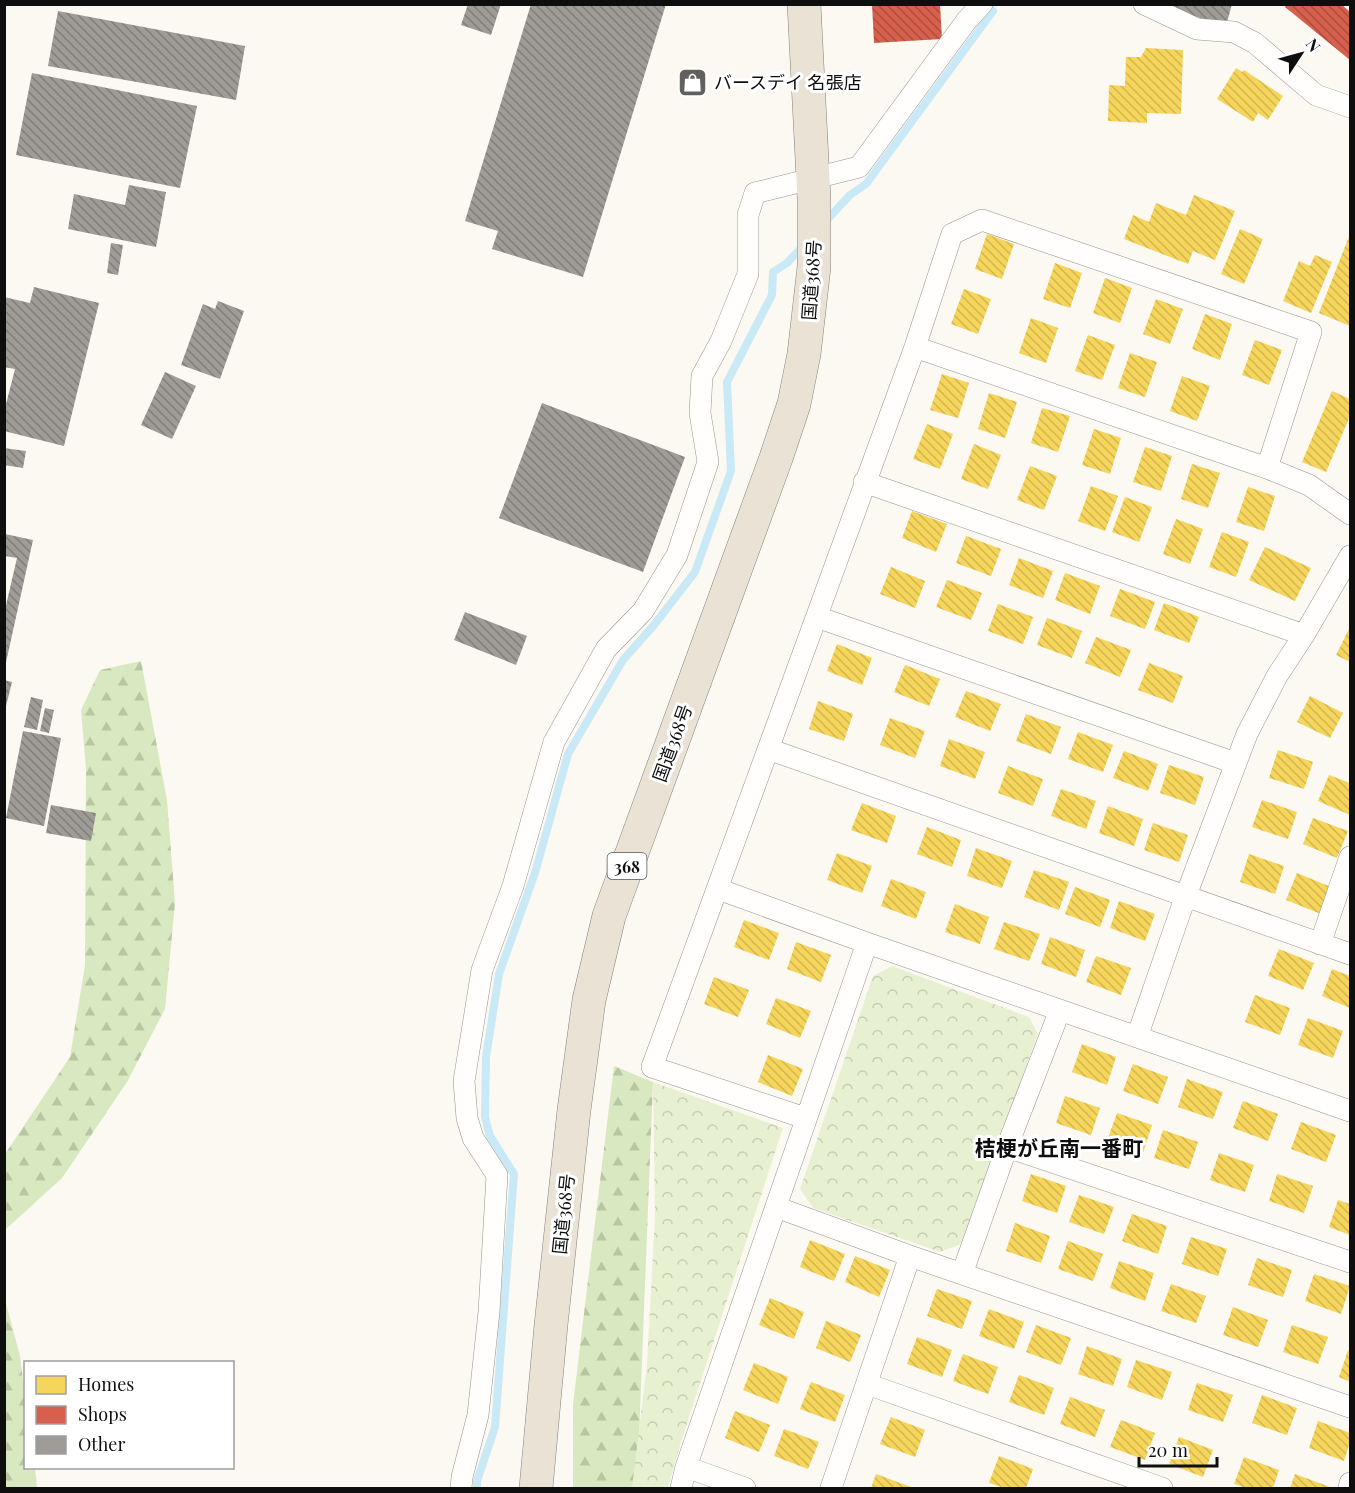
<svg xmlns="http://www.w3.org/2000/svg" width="1355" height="1493" font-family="'Playfair Display','Noto Sans JP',serif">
	<defs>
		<pattern id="forest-firs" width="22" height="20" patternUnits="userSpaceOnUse" patternTransform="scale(1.5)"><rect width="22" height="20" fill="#d8e8c0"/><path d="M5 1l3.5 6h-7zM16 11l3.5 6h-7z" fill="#b8c6a4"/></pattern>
		<pattern id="park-crowns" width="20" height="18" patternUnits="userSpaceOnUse" patternTransform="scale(1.5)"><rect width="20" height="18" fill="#e7f1d2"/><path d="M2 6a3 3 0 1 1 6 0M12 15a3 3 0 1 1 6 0" fill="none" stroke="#c5cdb3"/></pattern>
		<pattern id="homes-back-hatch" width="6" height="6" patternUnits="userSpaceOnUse" patternTransform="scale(1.5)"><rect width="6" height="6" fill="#f6d55c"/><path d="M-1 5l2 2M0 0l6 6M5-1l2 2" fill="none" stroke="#d2b64f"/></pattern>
		<pattern id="shops-back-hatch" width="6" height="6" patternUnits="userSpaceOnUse" patternTransform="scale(1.5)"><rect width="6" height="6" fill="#d6604d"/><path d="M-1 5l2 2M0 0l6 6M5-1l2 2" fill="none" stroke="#ac4e3e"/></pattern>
		<pattern id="building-back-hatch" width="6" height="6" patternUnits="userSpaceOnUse" patternTransform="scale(1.5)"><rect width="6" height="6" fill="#9f9c98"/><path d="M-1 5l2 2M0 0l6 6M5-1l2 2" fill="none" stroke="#807e7a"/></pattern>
	</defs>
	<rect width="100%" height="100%" fill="#fcf9f2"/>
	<path fill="url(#forest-firs)" d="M141 661 167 800 175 903 165 1009 127 1082 62 1178 5 1230V1154L70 1057 85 965 86 769 81 710 100 670Z
		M614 1066 653 1082 637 1488H573V1404Z
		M4 1296 20 1356 25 1396 26 1468H35L37 1488H5Z"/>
	<path fill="url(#park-crowns)" d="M892 966 1029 1017 1038 1034 961 1244 940 1252 813 1208 800 1189 873 976Z
		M653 1082 783 1128 681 1442 668 1488H632L647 1364 655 1216Z"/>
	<path fill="url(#homes-back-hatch)" d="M1146 48 1183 50 1181 114 1147 113V123L1108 121 1109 85 1125 86 1126 57H1141Z
		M1236 68 1242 72 1244 70 1283 96 1268 120 1258 113 1253 122 1217 99Z
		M1194 195 1235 211 1215 260 1193 251 1188 264 1124 239 1133 215 1149 222 1156 203 1186 215Z
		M1240 229 1263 239 1244 284 1221 274Z
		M987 234 1014 244 1002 279 975 269Z
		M1350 234V326L1319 313Z
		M1315 255 1332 262 1311 313 1283 301 1299 261 1310 266Z
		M1055 263 1082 273 1070 308 1043 299Z
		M1105 278 1132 288 1120 323 1093 313Z
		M964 289 991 299 978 334 951 324Z
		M1156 299 1183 309 1170 344 1143 334Z
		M1205 314 1232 324 1220 360 1192 349Z
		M1031 318 1058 328 1046 363 1019 353Z
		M1088 335 1115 345 1102 380 1075 371Z
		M1255 340 1282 350 1269 385 1242 375Z
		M1130 353 1157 362 1145 397 1118 388Z
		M942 374 969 383 958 418 930 410Z
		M1182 376 1210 386 1197 421 1170 411Z
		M1332 391 1350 399V416L1326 472 1302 462Z
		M989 393 1017 402 1005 438 978 429Z
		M1042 408 1070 416 1058 452 1031 443Z
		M927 424 953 434 940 469 913 459Z
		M1094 429 1121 438 1110 474 1082 465Z
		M974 444 1001 455 988 489 961 479Z
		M1145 447 1172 456 1161 491 1133 482Z
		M1192 464 1220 473 1208 508 1181 499Z
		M1030 466 1057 476 1044 510 1017 500Z
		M1091 486 1118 496 1105 531 1078 521Z
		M1248 487 1275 496 1264 531 1236 522Z
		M1125 497 1152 507 1139 542 1112 532Z
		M912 511 947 524 936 552 902 538Z
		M1176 519 1203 529 1190 564 1163 554Z
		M1222 532 1249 542 1236 577 1209 567Z
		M966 536 1001 549 991 576 956 563Z
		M1265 547 1311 568 1295 601 1249 580Z
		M1019 558 1053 571 1043 598 1009 585Z
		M891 567 925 581 915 608 880 594Z
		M1065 573 1100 586 1090 614 1055 600Z
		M947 580 982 593 971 620 936 607Z
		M1120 589 1155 602 1145 629 1110 616Z
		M1164 603 1199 617 1189 643 1154 630Z
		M998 604 1033 617 1023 644 988 631Z
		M1047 618 1082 631 1072 658 1037 645Z
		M1349 629 1350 630V662L1336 655Z
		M1096 637 1131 650 1120 677 1085 663Z
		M837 644 872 658 862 685 827 671Z
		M1149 663 1183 676 1173 703 1138 690Z
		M905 665 940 679 929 706 894 692Z
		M966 691 1001 704 990 731 955 717Z
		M1310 696 1343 713 1330 738 1297 722Z
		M818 701 853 714 844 741 809 729Z
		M1026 714 1061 727 1051 754 1016 741Z
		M890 718 925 731 915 758 880 745Z
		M1078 732 1113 745 1103 772 1068 759Z
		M949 739 985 752 975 779 940 766Z
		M1278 750 1313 762 1304 789 1269 778Z
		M1124 751 1158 764 1148 791 1113 778Z
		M1169 765 1204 777 1195 805 1160 793Z
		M1008 766 1043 779 1033 806 998 793Z
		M1329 775 1350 783V815L1318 801Z
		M1061 789 1096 801 1086 829 1051 816Z
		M1262 800 1297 812 1288 839 1252 827Z
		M862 803 896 816 887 843 851 830Z
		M1108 806 1143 819 1134 846 1099 833Z
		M1313 818 1348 831 1337 858 1303 844Z
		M1153 823 1188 835 1179 862 1144 850Z
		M927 827 961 840 952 867 917 854Z
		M976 848 1012 861 1002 888 967 876Z
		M837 853 872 866 862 893 827 880Z
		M1249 854 1284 866 1275 894 1240 882Z
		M1034 870 1069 882 1059 910 1024 897Z
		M1297 873 1331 887 1321 914 1286 900Z
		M891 879 926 892 916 919 881 906Z
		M1075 887 1110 900 1100 927 1065 914Z
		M1119 901 1155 914 1145 941 1110 928Z
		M955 904 989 917 980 944 945 932Z
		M744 920 779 933 769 960 734 947Z
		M1004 922 1040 934 1029 961 994 949Z
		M1050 937 1085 950 1076 977 1041 964Z
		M796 942 831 955 821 982 787 969Z
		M1279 949 1314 963 1303 990 1268 976Z
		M1096 956 1131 968 1121 995 1086 982Z
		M1332 969 1350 976V1008L1322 996Z
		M714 977 749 990 738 1017 704 1004Z
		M1255 995 1290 1008 1280 1035 1245 1022Z
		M776 998 811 1011 800 1038 766 1024Z
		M1308 1018 1343 1031 1333 1058 1298 1045Z
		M1082 1044 1116 1057 1107 1085 1072 1072Z
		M768 1055 803 1069 792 1096 758 1082Z
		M1133 1064 1168 1077 1158 1104 1123 1091Z
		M1187 1079 1223 1092 1213 1119 1178 1107Z
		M1065 1096 1100 1108 1091 1135 1056 1123Z
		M1243 1101 1278 1114 1268 1141 1233 1128Z
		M1117 1113 1152 1125 1143 1153 1107 1141Z
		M1301 1122 1336 1135 1326 1162 1291 1149Z
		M1163 1130 1198 1142 1189 1169 1154 1158Z
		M1219 1153 1254 1165 1245 1192 1210 1180Z
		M1031 1174 1066 1186 1057 1213 1022 1201Z
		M1277 1174 1313 1186 1304 1213 1269 1201Z
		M1079 1195 1114 1207 1104 1234 1069 1222Z
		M1338 1200 1350 1204V1235L1329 1227Z
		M1132 1214 1167 1226 1158 1254 1122 1241Z
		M1015 1223 1050 1236 1041 1263 1006 1251Z
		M1191 1237 1227 1249 1218 1276 1182 1264Z
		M810 1240 845 1254 834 1281 800 1267Z
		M1068 1241 1103 1254 1093 1281 1058 1269Z
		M855 1256 890 1270 879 1297 845 1282Z
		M1257 1258 1292 1270 1283 1297 1248 1285Z
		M1119 1261 1154 1273 1145 1301 1110 1288Z
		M1314 1274 1350 1286 1341 1314 1305 1301Z
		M1171 1284 1206 1296 1196 1323 1161 1311Z
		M937 1289 972 1301 962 1329 927 1316Z
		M770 1298 804 1312 794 1339 759 1325Z
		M1233 1307 1268 1320 1258 1347 1223 1335Z
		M989 1309 1024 1322 1014 1349 979 1336Z
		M826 1321 861 1335 850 1362 816 1348Z
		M1036 1325 1071 1338 1061 1365 1026 1352Z
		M1292 1325 1328 1337 1318 1364 1283 1352Z
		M917 1337 952 1350 942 1377 907 1364Z
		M1087 1346 1122 1359 1113 1386 1078 1374Z
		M1348 1350 1350 1351V1382L1339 1377Z
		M963 1354 998 1367 988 1394 953 1381Z
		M1136 1360 1172 1372 1162 1400 1127 1387Z
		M754 1363 788 1377 778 1404 743 1390Z
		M1019 1375 1054 1388 1044 1415 1009 1402Z
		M811 1382 845 1395 835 1422 800 1409Z
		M1197 1383 1233 1395 1223 1422 1188 1410Z
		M1262 1395 1297 1408 1287 1435 1252 1423Z
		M1070 1397 1105 1410 1095 1437 1060 1424Z
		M735 1411 770 1425 759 1452 725 1438Z
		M891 1417 925 1430 915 1457 880 1444Z
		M1121 1420 1155 1433 1145 1460 1110 1447Z
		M1318 1421 1350 1433V1442L1344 1461 1309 1448Z
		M784 1429 819 1442 808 1469 774 1456Z
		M1179 1437 1213 1450 1203 1477 1169 1464Z
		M999 1456 1033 1469 1026 1488H1004L989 1483Z
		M1244 1457 1279 1470 1273 1488H1246L1234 1484Z
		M876 1474 911 1487 910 1488H871Z
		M1295 1474 1330 1487V1488H1290Z"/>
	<path fill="url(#shops-back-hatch)" d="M872 4H940L942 39 874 43Z
		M1287 4H1341L1350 12V60L1285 7Z"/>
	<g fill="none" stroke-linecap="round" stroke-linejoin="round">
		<path stroke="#c9e9f6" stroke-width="8" d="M824 223 850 195 866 184 993 11 986 4
			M477 1488V1481L495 1427 514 1174 490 1136 485 1117 486 1057 499 974 535 873 568 754 623 660 654 625 695 572 731 471 727 382 772 295 773 272 787 263 804 245"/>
	</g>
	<path fill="url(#building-back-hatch)" d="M468 4H501L491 35 461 25Z
		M531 4H666L583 277 492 249 498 231 465 221Z
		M1172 4H1232L1226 26 1171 9Z
		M58 11 245 46 236 100 48 66Z
		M32 73 197 106 180 188 16 155Z
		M129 185 166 192 156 247 68 229 74 194 125 205Z
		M111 243 123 245 118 275 107 273Z
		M34 287 99 303 64 446 4 431V412L15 369 4 367V297L30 303Z
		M218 301 244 311 220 379 181 365 203 304 215 309Z
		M165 372 196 386 172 439 141 425Z
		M542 403 685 457 643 572 499 518Z
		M4 448 26 451 23 468 4 465Z
		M5 534 33 540 5 667 4 614 17 558 5 556Z
		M465 612 527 636 516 665 454 640Z
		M4 680 12 682 5 710H4Z
		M31 697 43 700 37 730 24 727Z
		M45 708 54 710 49 733 40 731Z
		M23 731 61 738 44 826 6 818Z
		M51 805 96 813 91 841 46 833Z"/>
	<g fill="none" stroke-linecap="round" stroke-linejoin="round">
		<defs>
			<path id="minor" d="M1144 4 1197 29 1234 32 1255 43 1316 95 1350 107
				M915 347 1267 468
				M864 482 1304 635
				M817 617 1235 763
				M768 749 1350 954
				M718 889 867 943 1350 1111
				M1320 944 1350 857
				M1137 1037 1185 898 1247 734 1277 676 1304 635 1350 556
				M805 1118 652 1067 915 347 952 234 982 220 1311 332 1267 468 1309 485 1350 514
				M1007 1147 1350 1262
				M776 1207 910 1256 1350 1407
				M962 1274 1007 1147 1060 1010
				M867 1384 1162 1488
				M686 1467 745 1488
				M461 1488 462 1477 478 1415 489 1312 497 1175 473 1138 467 1118 464 1081 482 970 513 886 554 742 606 649 643 611 677 555 708 462 700 413 702 376 721 341 748 274V215L755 193 859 167 967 20 982 4
				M681 1488 686 1467 867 943
				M831 1488 910 1256
				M1349 1488 1350 1483"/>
			<path id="trunk" d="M536 1488 551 1325 574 1110 589 1000 609 916 776 458 794 404 804 354 814 267V199L804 4"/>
		</defs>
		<use href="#minor" stroke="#959491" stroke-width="22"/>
		<use href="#trunk" stroke="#82817e" stroke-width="34"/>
		<use href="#minor" stroke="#fffefd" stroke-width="21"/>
		<use href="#trunk" stroke="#ebe2d6" stroke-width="33"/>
	</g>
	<defs>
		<symbol id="shop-square" viewBox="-11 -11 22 22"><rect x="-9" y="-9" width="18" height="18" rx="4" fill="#61605e" stroke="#fff"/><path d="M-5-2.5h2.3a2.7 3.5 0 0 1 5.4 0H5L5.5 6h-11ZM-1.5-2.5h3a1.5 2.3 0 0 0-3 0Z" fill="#fff"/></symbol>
	</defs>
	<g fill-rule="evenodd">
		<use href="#shop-square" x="676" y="66" width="33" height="33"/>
	</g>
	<g text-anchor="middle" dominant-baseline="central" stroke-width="6" stroke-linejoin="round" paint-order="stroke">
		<rect fill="#fff" stroke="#565656" stroke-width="1.5" x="607.5" y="853" width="39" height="26" rx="4.5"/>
		<g font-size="16" font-weight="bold" fill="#0e0e0e">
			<text x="627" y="866">368</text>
		</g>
		<g font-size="18" fill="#0e0e0e" stroke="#fff" text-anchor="start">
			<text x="714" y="82">バースデイ 名張店</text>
		</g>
		<g font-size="18" fill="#0e0e0e" stroke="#fff">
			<text transform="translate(811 280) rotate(-86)">国道368号</text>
			<text transform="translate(672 743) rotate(-70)">国道368号</text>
			<text transform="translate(563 1214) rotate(-84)">国道368号</text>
		</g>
		<g font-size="21" font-weight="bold" fill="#0e0e0e" stroke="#fff">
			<text x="1059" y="1147">桔梗が丘南一番町</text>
		</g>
	</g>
	<rect width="1355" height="1493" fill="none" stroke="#0e0e0e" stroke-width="12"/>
	<rect x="24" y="1361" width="210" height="108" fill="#ffffff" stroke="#9f9f9f" stroke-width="1.5"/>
	<rect x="36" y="1376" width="30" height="18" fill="#f6d55c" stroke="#9f9f9f" stroke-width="1.5"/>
	<text x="78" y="1391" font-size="18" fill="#0e0e0e">Homes</text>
	<rect x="36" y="1406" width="30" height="18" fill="#d6604d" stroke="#9f9f9f" stroke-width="1.5"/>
	<text x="78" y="1421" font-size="18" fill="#0e0e0e">Shops</text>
	<rect x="36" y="1436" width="30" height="18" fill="#9f9c98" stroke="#9f9f9f" stroke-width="1.5"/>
	<text x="78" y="1451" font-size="18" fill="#0e0e0e">Other</text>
	<g transform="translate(1301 54) rotate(54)" stroke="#ffffff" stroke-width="4.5" paint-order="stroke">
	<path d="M0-4.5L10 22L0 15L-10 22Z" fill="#0e0e0e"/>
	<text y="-9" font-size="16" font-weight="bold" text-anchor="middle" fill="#0e0e0e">N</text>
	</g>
	<path d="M1139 1457v9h78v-9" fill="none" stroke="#0e0e0e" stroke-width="3"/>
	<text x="1148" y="1457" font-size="18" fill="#0e0e0e" stroke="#ffffff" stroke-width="4.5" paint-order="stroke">20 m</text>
</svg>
